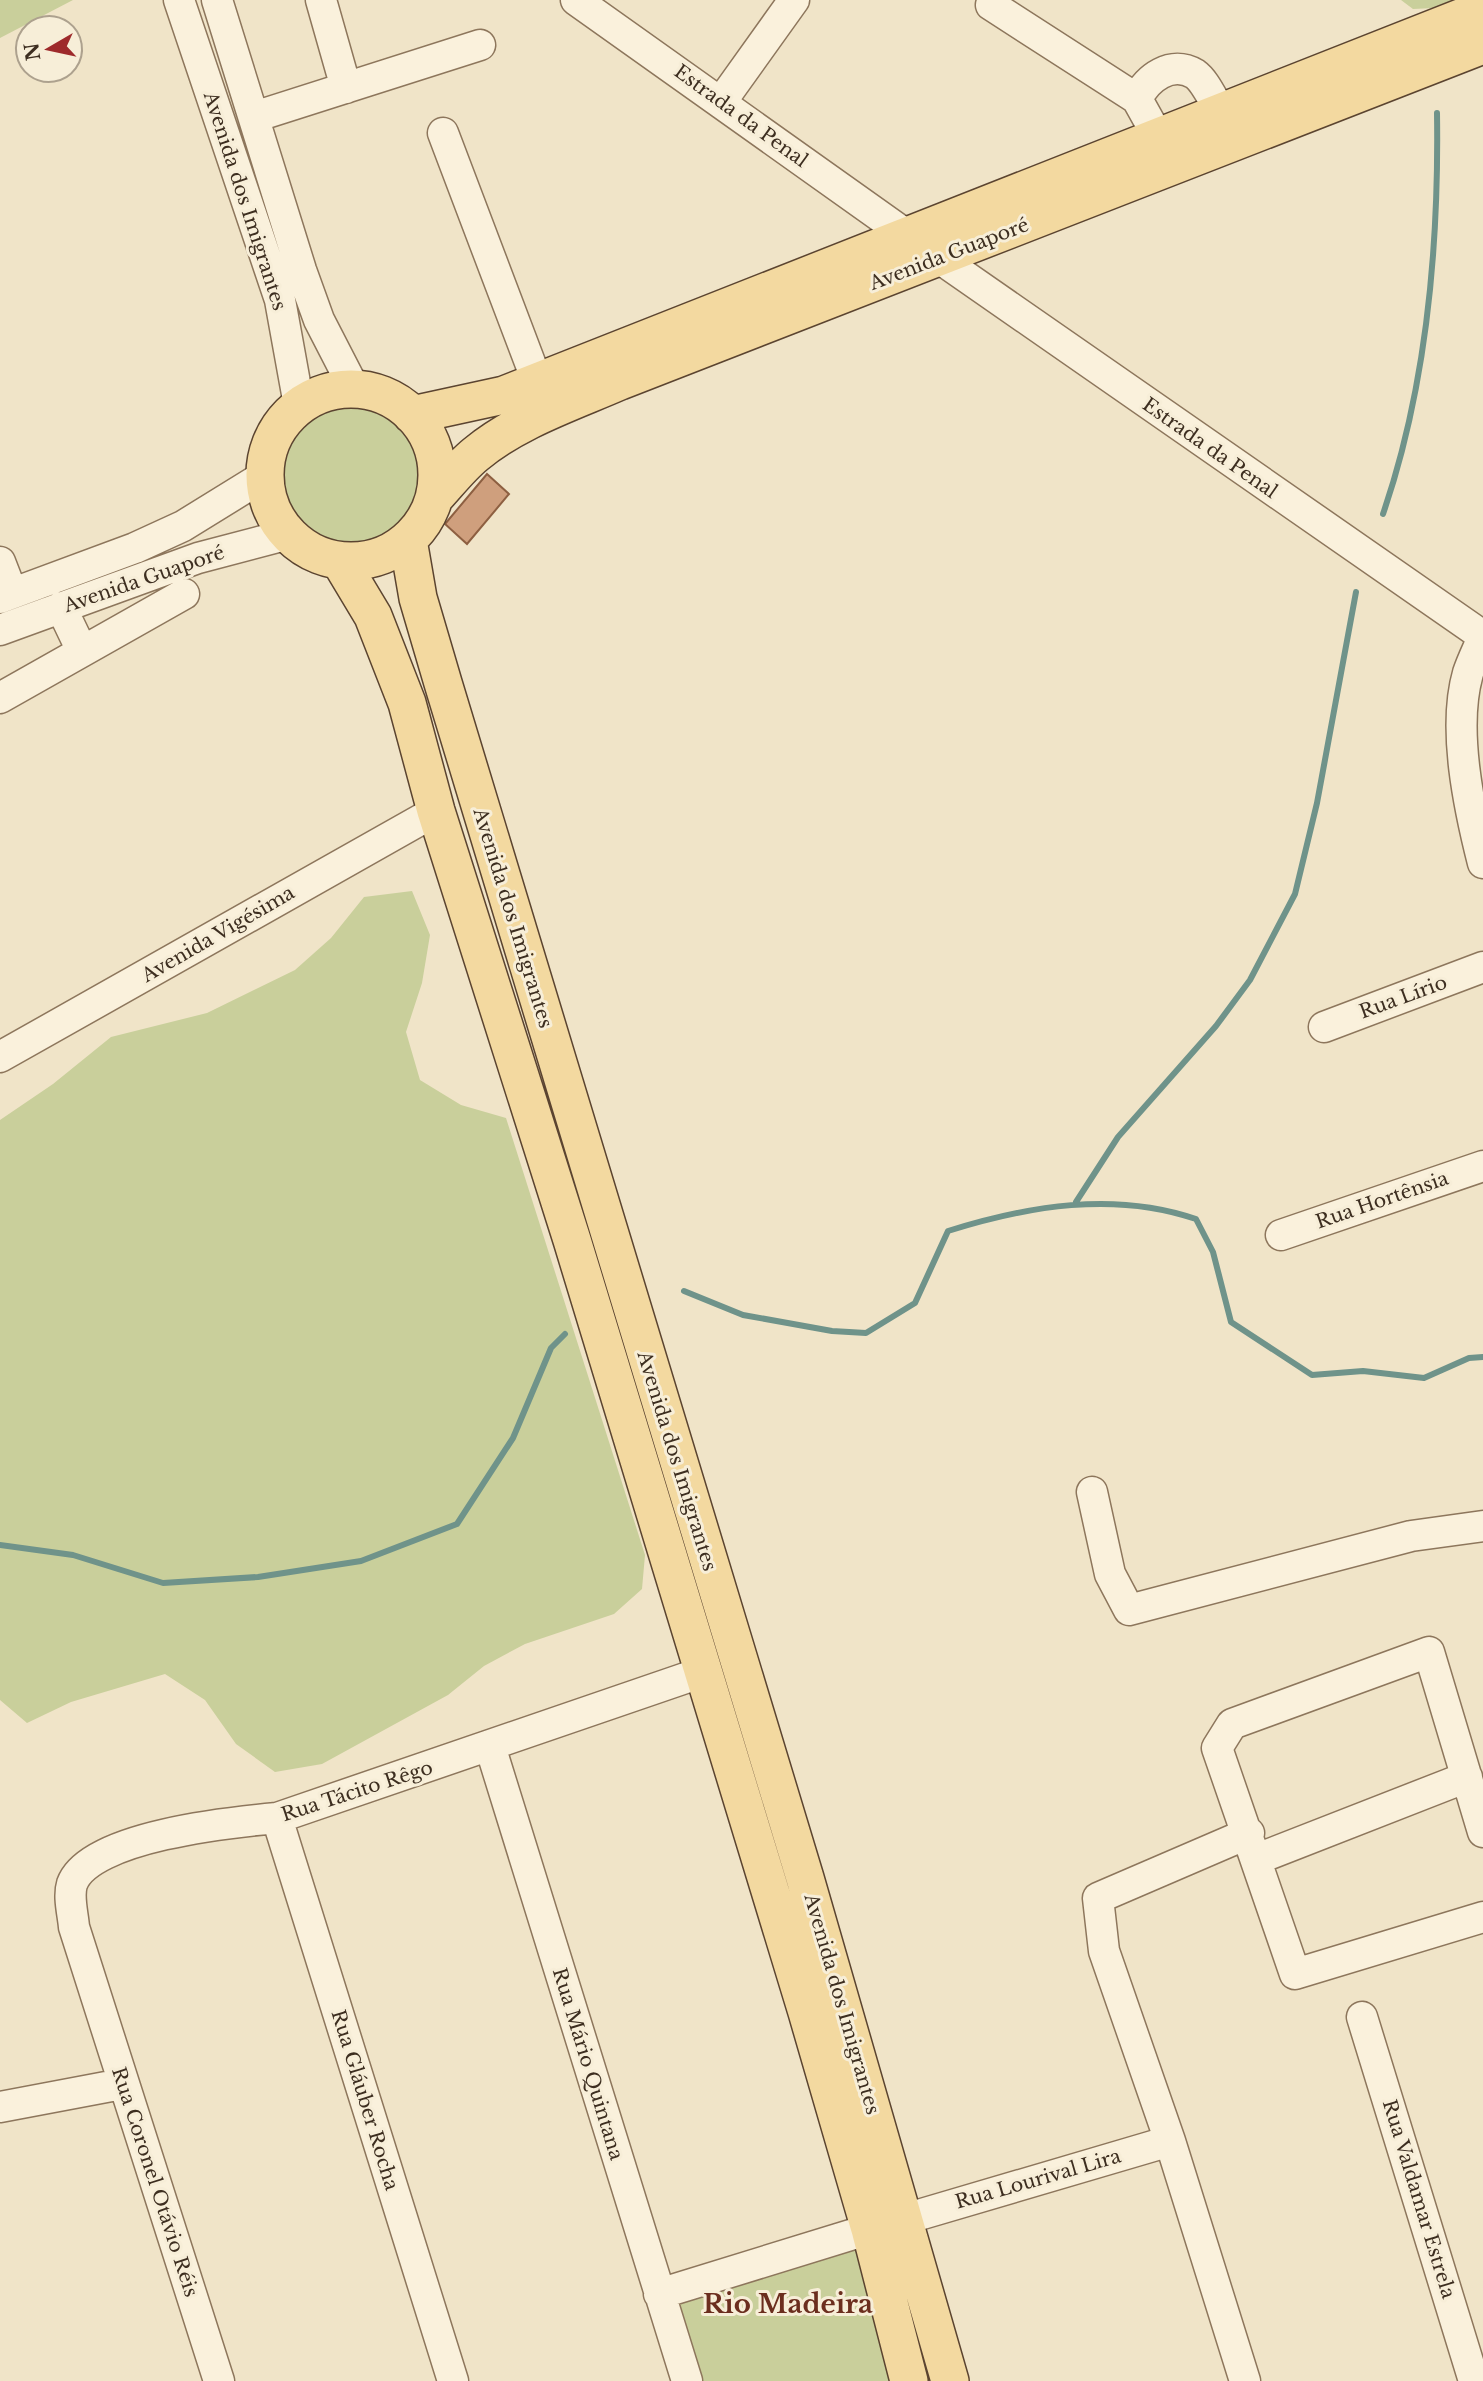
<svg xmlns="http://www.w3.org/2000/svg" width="1483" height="2381" font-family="'Libre Baskerville',serif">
	<rect width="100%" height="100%" fill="#f0e4c8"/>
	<path fill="#c9cf9b" d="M0 0H73L0 38Z
		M1401 0H1474L1456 7 1413 9Z
		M276 476a75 75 0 1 1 150 0a75 75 0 1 1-150 0Z
		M412 891 430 935 422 983 406 1032 420 1080 461 1105 506 1118 645 1555 642 1589 614 1614 525 1644 484 1666 448 1695 322 1764 275 1772 236 1744 205 1700 165 1674 71 1702 27 1723 0 1700V1120L53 1084 111 1037 207 1013 295 970 331 938 364 897Z
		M854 2235 895 2381H691L664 2295Z"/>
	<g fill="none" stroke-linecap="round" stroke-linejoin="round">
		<path stroke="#6f938a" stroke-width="6" d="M1383 514C1427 386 1439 248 1437 113
			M1076 1202 1118 1137 1216 1026 1250 980 1295 894 1317 803 1356 592
			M684 1291 743 1315 832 1331 866 1333 915 1303 948 1231C1028 1206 1114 1191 1196 1219L1213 1252 1231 1322 1312 1375 1363 1371 1424 1378 1469 1358 1483 1357
			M0 1545 73 1555 163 1583 258 1577 361 1561 457 1524 513 1438 551 1348 565 1334"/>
	</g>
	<path fill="#cf9f7d" stroke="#8d5f41" stroke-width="2" d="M487 474 509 494 467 544 445 524Z"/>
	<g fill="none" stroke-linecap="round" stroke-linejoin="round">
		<defs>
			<path id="minor" d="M179 0 280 300 299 405
				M217 0 301 270 319 320 354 388
				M321 0 346 88
				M576 0 905 234
				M991 5 1137 99
				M721 102 794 0
				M254 117 480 45
				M443 133 537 381
				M1157 135 1137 99C1147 78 1171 60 1195 74 1205 81 1213 100 1220 110
				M939 258 1483 636
				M0 562 12 593
				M0 598 135 548 183 526 264 476
				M61 607 82 651
				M0 630 198 558 289 534
				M1483 637C1478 649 1472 661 1468 673 1452 728 1469 808 1483 863
				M0 698 184 594
				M1324 1027 1483 967
				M0 1057 436 811
				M1281 1235 1483 1166
				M1092 1492 1110 1574 1129 1610 1411 1536 1483 1526
				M490 1746 687 2381
				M277 1818 453 2381
				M1483 1832 1429 1652 1232 1724 1217 1748 1295 1974 1483 1917
				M1257 1859 1467 1777
				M1362 2017 1474 2381
				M0 2107 122 2084
				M905 2219 1170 2141
				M659 2294 870 2229
				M219 2381 74 1927C73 1914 68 1897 72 1884 89 1836 233 1822 277 1818L703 1672
				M1245 2381 1170 2141 1104 1951 1098 1898 1249 1833"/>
			<path id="major" d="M265 475a86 86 0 1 1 172 0a86 86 0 1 1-172 0Z
				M412 415 504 395 1483 9
				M435 497C448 483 461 466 476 454 517 420 572 402 620 381L1483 45
				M408 540 418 598 443 683 805 1878 950 2381
				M340 561 373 616 407 703 436 811 572 1240 807 2012 870 2229 909 2381"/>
		</defs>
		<use href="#minor" stroke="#8d765c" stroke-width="33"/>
		<use href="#major" stroke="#5b4430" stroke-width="40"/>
		<use href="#minor" stroke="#faf1dc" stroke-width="30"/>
		<use href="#major" stroke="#f3d9a0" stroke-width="37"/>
	</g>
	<g text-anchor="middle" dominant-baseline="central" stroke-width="6" stroke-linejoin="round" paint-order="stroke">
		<g font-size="19" fill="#3d2e20" stroke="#f7eed8">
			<text transform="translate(741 116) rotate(36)">Estrada da Penal</text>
			<text transform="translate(245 201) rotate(72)">Avenida dos Imigrantes</text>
			<text transform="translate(949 254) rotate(-21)">Avenida Guaporé</text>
			<text transform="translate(1210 448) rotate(35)">Estrada da Penal</text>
			<text transform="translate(144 579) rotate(-19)">Avenida Guaporé</text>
			<text transform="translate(513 918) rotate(73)">Avenida dos Imigrantes</text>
			<text transform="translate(218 934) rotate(-30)">Avenida Vigésima</text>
			<text transform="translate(1403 997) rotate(-20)">Rua Lírio</text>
			<text transform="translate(1382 1200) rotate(-19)">Rua Hortênsia</text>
			<text transform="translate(677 1461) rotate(73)">Avenida dos Imigrantes</text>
			<text transform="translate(357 1791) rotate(-18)">Rua Tácito Rêgo</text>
			<text transform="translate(842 2004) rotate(74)">Avenida dos Imigrantes</text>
			<text transform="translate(588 2064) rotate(73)">Rua Mário Quintana</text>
			<text transform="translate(365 2100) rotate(73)">Rua Gláuber Rocha</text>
			<text transform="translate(1038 2179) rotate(-16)">Rua Lourival Lira</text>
			<text transform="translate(155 2182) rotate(72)">Rua Coronel Otávio Réis</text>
			<text transform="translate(1419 2199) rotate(73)">Rua Valdamar Estrela</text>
		</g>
		<g font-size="26" font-weight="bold" fill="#6b2e1e" stroke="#f7eed8">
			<text x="788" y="2304">Rio Madeira</text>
		</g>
	</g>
	<g transform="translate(49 49) rotate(261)"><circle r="33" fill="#f7eed8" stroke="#ada18e" stroke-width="2"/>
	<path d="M0-5L12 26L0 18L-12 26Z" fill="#9e2a2b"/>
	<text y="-10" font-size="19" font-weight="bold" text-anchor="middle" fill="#3d2e20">N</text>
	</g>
</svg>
